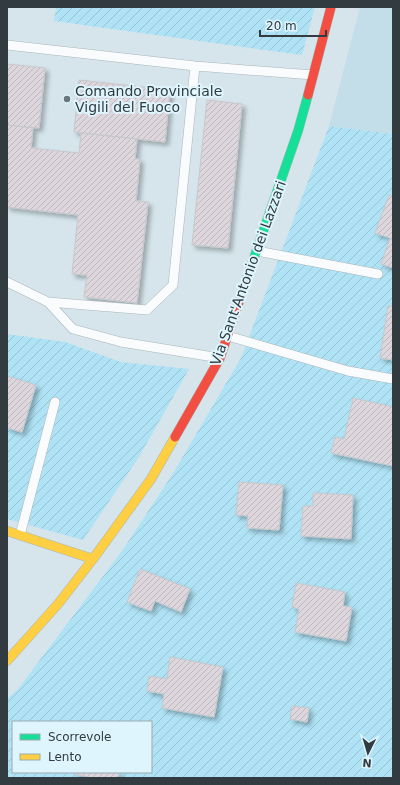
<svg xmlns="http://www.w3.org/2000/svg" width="400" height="785" font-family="'DejaVu Sans',sans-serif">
	<defs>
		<pattern id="garden-furrows" width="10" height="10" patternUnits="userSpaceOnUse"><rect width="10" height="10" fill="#afe2f5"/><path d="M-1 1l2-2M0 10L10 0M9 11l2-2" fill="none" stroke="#97c3d3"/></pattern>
		<pattern id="building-hatch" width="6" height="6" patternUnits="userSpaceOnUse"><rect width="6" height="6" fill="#ddd6dc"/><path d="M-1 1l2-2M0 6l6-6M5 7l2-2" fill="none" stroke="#beb9be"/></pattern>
		<filter id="shadow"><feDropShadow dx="3.5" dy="3.5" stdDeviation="2" flood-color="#0004"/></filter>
	</defs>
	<rect width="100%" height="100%" fill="#d5e5eb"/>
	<path fill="#c3dee8" d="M360 7H393V134L329 126Z"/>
	<path fill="url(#garden-furrows)" fill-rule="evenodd" d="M56 7H315L302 55 54 21Z
		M329 126 393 134V778H7V699L18 689 122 551 172 475 241 358ZM13 722H151V772H13Z
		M7 334 65 342 121 362 189 369 139 457 83 540 7 519Z"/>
	<path fill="url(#building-hatch)" stroke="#c6c8cc" filter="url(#shadow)" d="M7 64 45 68 39 128 7 125Z
		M79 80 170 90 165 142 74 132Z
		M207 100 242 104 228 248 192 245Z
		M7 125 33 128 31 148 79 153 81 133 137 139 135 159H140L136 201 148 202 137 303 84 297 87 275 72 274 78 215 7 207Z
		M389 195 393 197V268L381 264 390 238 375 233Z
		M388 306H393V360L380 358Z
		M7 376 36 385 22 432 7 428Z
		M353 398 393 407V466L331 453 335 437 344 439Z
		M239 482 283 485 279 530 247 528 248 516 236 515Z
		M313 493 353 495 351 539 301 536 303 506H313Z
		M140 569 190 589 181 612 155 601 151 611 127 602Z
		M296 583 345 592 343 606 352 607 346 641 295 632 299 609 292 607Z
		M170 657 223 667 214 717 162 708 164 694 147 691 149 676 167 679Z
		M292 706 309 708 307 722 290 719Z
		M74 772H119L118 778H94L74 774Z"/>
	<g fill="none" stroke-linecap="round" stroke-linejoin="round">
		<defs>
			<path id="lane" d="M7 45 195 66 313 75
				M257 251 378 274
				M7 282 48 302 147 310 173 285 195 66
				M48 302 73 329 121 342 220 358
				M228 336 348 371 393 379
				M20 535 55 402"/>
			<path id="fast" d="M246 281 298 131 308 95"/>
			<path id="slow" d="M7 531 93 559
				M7 661 58 604 93 559 151 479 175 437"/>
			<path id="jam" d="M308 95 331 7
				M175 437 220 358 246 281"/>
		</defs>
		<use href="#lane" stroke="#aab6bb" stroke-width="10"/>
		<use href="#fast" stroke="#aab6bb" stroke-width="10"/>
		<use href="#slow" stroke="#aab6bb" stroke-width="10"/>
		<use href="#jam" stroke="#aab6bb" stroke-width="10"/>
		<use href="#lane" stroke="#f9fbfc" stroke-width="9"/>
		<use href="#fast" stroke="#16e098" stroke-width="9"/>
		<use href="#slow" stroke="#ffcf43" stroke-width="9"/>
		<use href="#jam" stroke="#f24e42" stroke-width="9"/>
	</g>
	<circle fill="#6a767c" stroke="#dff5fd" stroke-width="1.5" cx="67" cy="99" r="4"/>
	<g text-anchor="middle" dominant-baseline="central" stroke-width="4" stroke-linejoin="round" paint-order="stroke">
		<g font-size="14" fill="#313b40" stroke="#dff5fd" text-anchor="start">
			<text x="75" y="91">Comando Provinciale<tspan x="75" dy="16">Vigili del Fuoco</tspan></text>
		</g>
		<g font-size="14" fill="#313b40" stroke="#dff5fd">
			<text transform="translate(248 273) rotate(-70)">Via Sant'Antonio dei Lazzari</text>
		</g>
	</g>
	<rect width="400" height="785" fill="none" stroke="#313b40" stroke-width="16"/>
	<rect x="12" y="721" width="140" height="52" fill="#dff5fd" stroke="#99abb1"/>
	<rect x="20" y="734" width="20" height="6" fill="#16e098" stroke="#99abb1"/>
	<text x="48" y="741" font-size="12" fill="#313b40">Scorrevole</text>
	<rect x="20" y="754" width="20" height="6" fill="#ffcf43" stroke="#99abb1"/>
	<text x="48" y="761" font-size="12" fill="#313b40">Lento</text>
	<g transform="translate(368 753) rotate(185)" stroke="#dff5fd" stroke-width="3" paint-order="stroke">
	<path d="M0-3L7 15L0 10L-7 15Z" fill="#313b40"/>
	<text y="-6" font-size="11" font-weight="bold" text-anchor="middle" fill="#313b40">N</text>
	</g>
	<path d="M260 30v6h66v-6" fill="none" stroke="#313b40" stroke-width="2"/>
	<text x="266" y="30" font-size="12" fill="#313b40" stroke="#dff5fd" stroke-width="3" paint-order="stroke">20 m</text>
</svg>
